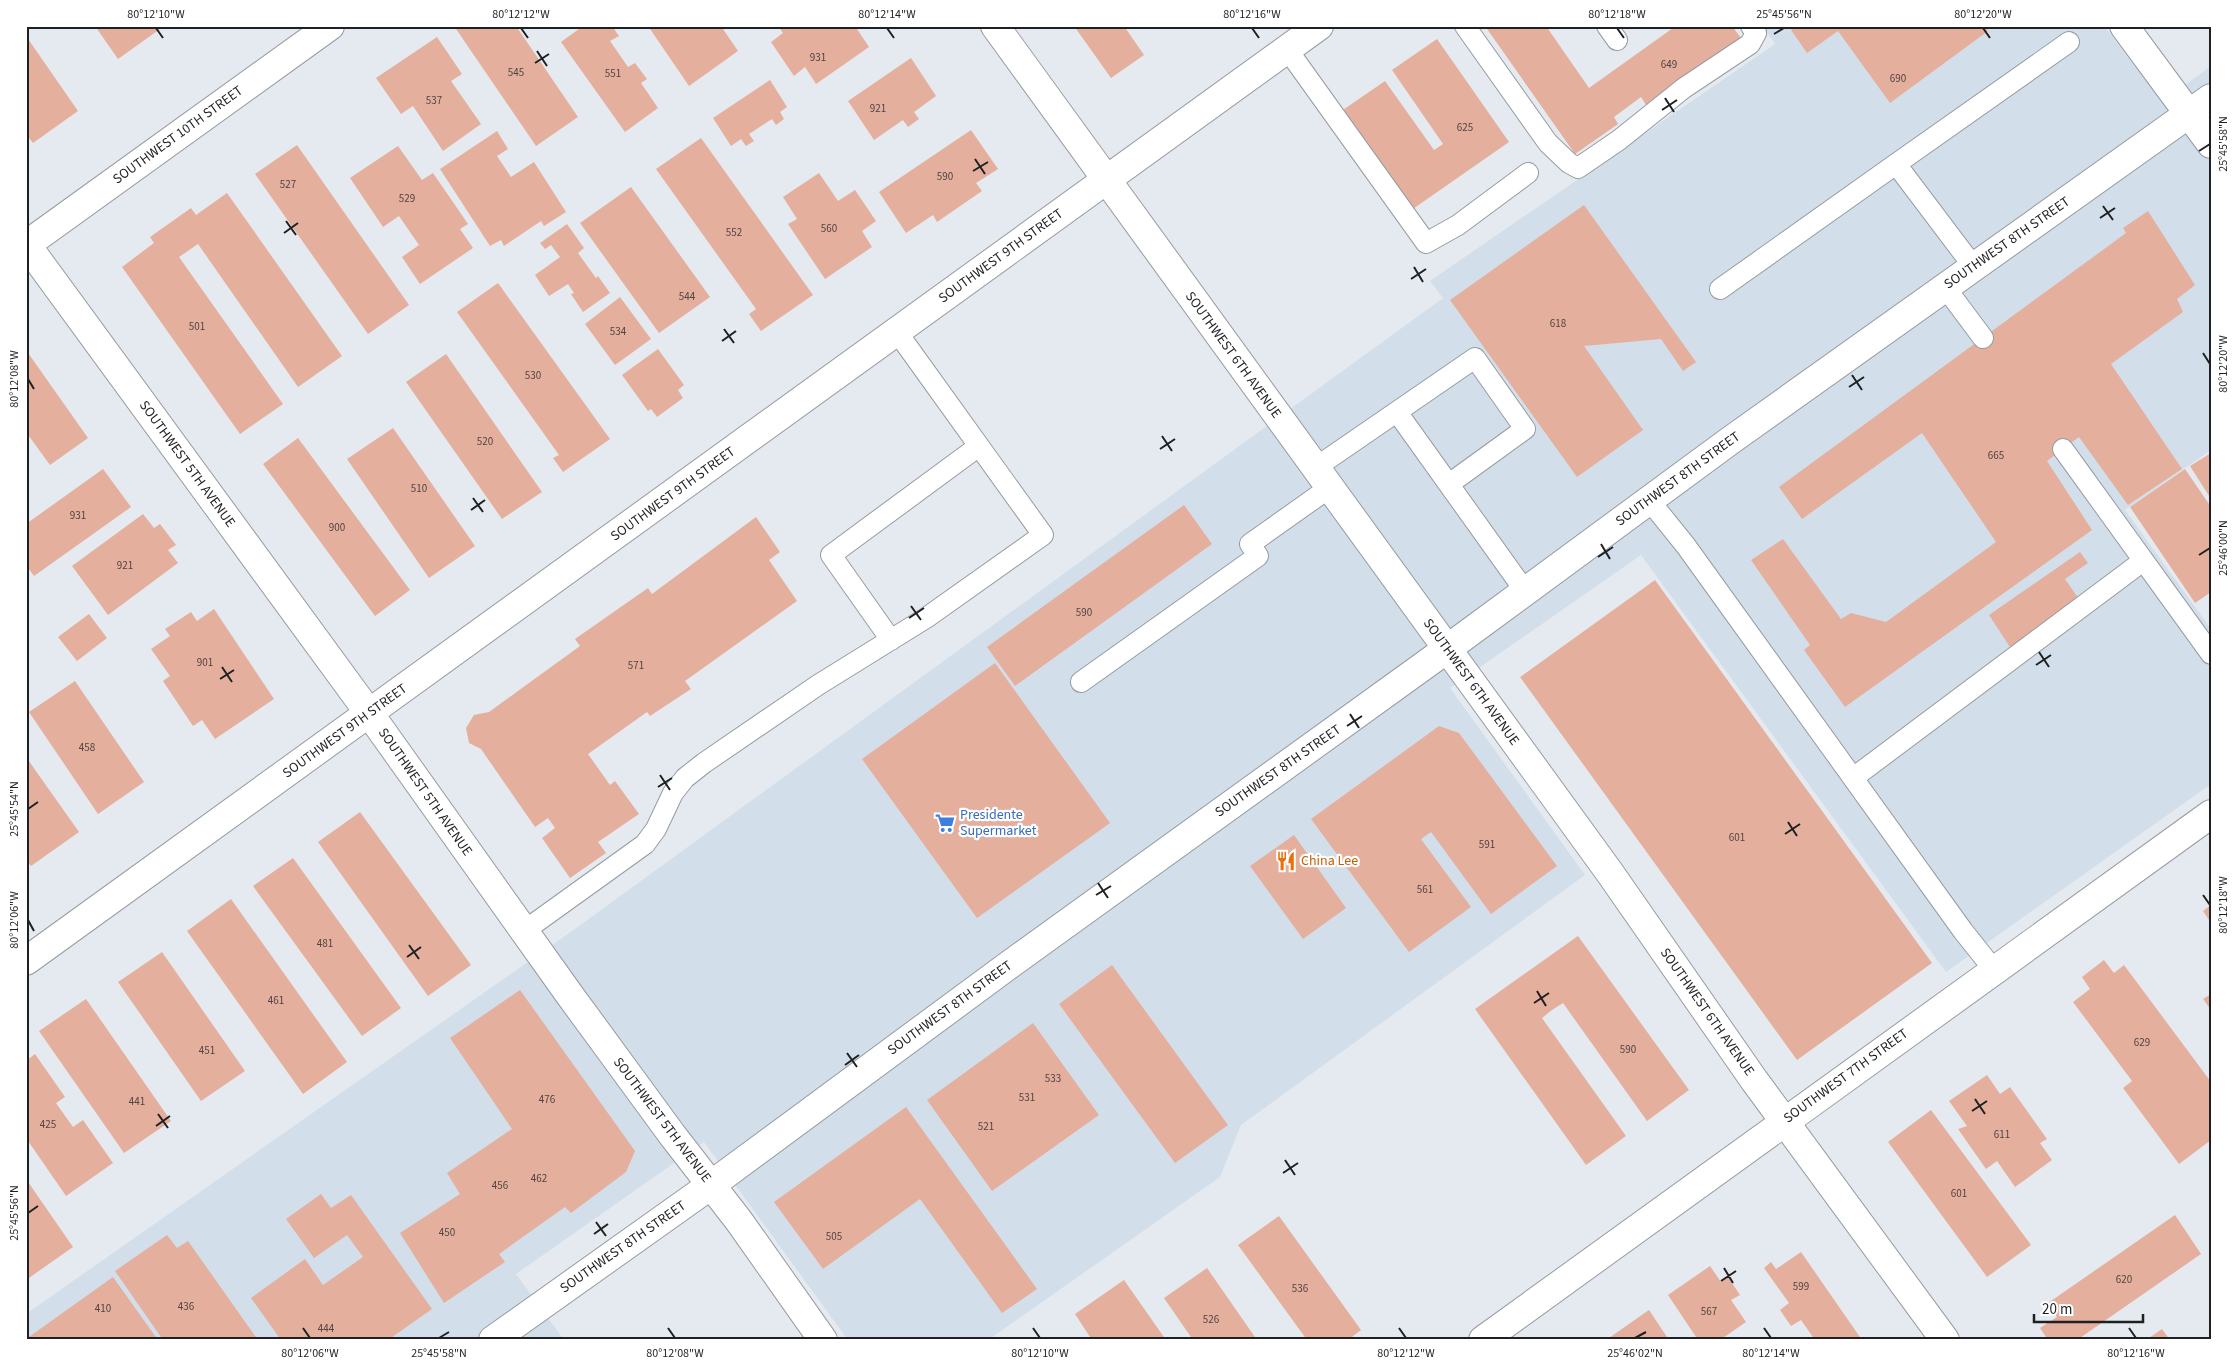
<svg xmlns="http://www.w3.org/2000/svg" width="2237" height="1366" font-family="'Source Sans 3',sans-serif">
	<rect width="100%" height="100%" fill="#e4eaef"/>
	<path fill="#d2dee9" d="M1763 26H2104L2162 102 2211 66V450L2125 510 2211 629V784L1946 972 1641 555 1450 688 1585 875 1241 1125 1220 1177 988 1340H848L704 1142 516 1274 564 1340H26V1314L575 929 1443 298 1430 281 1775 44Z"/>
	<path fill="#e5af9e" d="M95 26H158L160 29 118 59Z
		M454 26H516L578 117 536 146Z
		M583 26H612L619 36 610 41 628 67 635 63 647 79 641 83 658 108 625 132 561 42Z
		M648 26H721L738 51 689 86Z
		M778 26H855L869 47 816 84 805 67 794 76 771 42 783 33Z
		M1074 26H1124L1144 55 1111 78Z
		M1485 26H1546L1589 88 1673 28 1672 26H1732L1741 38 1646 105 1641 97 1614 117 1618 124 1575 154Z
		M1796 26H1984L1988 31 1890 103 1838 31 1807 53 1791 30Z
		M26 36 78 111 33 143 26 134Z
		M437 37 462 74 451 81 481 124 443 151 413 106 401 114 376 78Z
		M1437 39 1509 142 1410 211 1340 112 1385 81 1434 150 1443 144 1392 70Z
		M911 58 936 96 914 112 919 119 908 127 903 120 874 140 848 101Z
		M770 80 787 107 780 112 784 119 776 125 772 119 749 134 754 141 746 146 741 139 731 146 713 118Z
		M971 130 998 169 976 183 982 191 937 222 933 215 906 233 879 192Z
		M497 131 508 149 497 156 511 177 534 162 566 212 544 226 541 221 504 246 501 240 490 246 440 169Z
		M701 138 813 295 761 331 749 314 756 309 656 169Z
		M297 145 409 305 368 334 255 174Z
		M398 146 422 180 433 173 468 224 460 229 473 248 420 284 402 257 419 245 399 216 383 227 350 178Z
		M819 173 838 201 855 190 876 221 862 231 872 247 825 279 788 224 797 219 783 197Z
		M631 187 710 297 659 333 580 223Z
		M227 193 342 356 298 387 198 244 179 257 283 404 240 434 122 267 154 243 150 237 191 208 196 215Z
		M1584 205 1696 362 1683 371 1661 339 1584 346 1643 430 1577 477 1450 300Z
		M2148 211 2195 285 2177 299 2183 312 2111 364 2182 469 2128 505 2079 437 2047 461 2092 530 1845 707 1804 650 1810 645 1751 560 1783 539 1841 619 1851 613 1886 622 1996 542 1922 433 1802 519 1779 487 2126 233 2123 228Z
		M567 224 584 248 578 253 596 278 598 276 610 293 583 312 571 294 574 293 568 284 549 296 535 275 560 257 551 245 545 249 540 243Z
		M498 283 610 439 563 472 553 458 559 455 457 312Z
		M620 297 651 339 615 365 585 324Z
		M658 349 684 385 678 390 683 398 657 417 651 409 648 411 622 375Z
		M26 350 88 438 50 465 26 432Z
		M446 354 542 492 502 519 406 382Z
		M393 428 475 546 429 578 347 459Z
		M298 438 410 590 375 616 263 464Z
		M2211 453V499L2190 466Z
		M103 469 131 507 34 576 26 565V524Z
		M2185 469 2211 507V592L2195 603 2130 507Z
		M1184 505 1212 544 1015 686 987 647Z
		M143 514 154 528 160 524 176 545 168 550 178 563 108 615 72 566Z
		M756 517 780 552 769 560 797 601 685 681 691 689 650 716 647 712 588 754 610 785 615 781 639 814 598 842 606 853 570 878 542 838 555 828 548 818 535 827 481 749 469 743 466 728 474 715 489 712 580 646 575 639 648 588 652 594Z
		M2080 552 2088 563 2065 579 2079 599 2010 647 1989 615Z
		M1655 580 1932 963 1797 1060 1520 677Z
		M214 609 274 699 215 739 202 720 193 726 163 681 170 676 151 649 170 636 165 629 191 612 197 621Z
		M89 614 107 638 77 661 58 637Z
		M995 663 1110 823 977 918 862 759Z
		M75 681 144 782 98 814 29 712Z
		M1439 726 1459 733 1557 866 1491 914 1431 832 1421 839 1471 907 1409 952 1311 819Z
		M26 757 79 832 31 866 26 859Z
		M360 812 471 965 428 996 318 842Z
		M1294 835 1346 908 1303 939 1250 866Z
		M293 858 401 1008 362 1036 253 886Z
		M231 899 347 1062 303 1094 187 931Z
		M2211 905V923L2203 911Z
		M1578 936 1689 1090 1647 1121 1563 1003 1552 1010 1542 1018 1626 1136 1586 1165 1475 1009Z
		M162 952 245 1071 201 1101 118 982Z
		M2104 960 2114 973 2124 965 2211 1082V1140L2179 1164 2123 1088 2132 1081 2073 1002 2090 989 2082 977Z
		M1112 965 1228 1125 1175 1163 1059 1004Z
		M520 990 635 1151 626 1172 571 1213 565 1207 499 1254 505 1262 444 1303 400 1233 460 1194 447 1173 512 1129 450 1038Z
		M2211 994V1010L2203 999Z
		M86 999 171 1121 124 1153 39 1031Z
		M1033 1023 1099 1115 992 1191 927 1100Z
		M35 1054 65 1097 56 1103 73 1127 83 1120 113 1163 66 1196 26 1138V1061Z
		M1987 1075 2000 1094 2010 1087 2047 1139 2040 1143 2052 1160 2015 1187 1997 1161 1986 1169 1958 1129 1967 1126 1949 1101Z
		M906 1107 1037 1289 1002 1313 920 1199 823 1269 774 1202Z
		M1931 1110 2031 1245 1987 1277 1888 1142Z
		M26 1179 73 1247 26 1280Z
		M321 1194 331 1208 351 1195 432 1309 388 1340H281L251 1298 305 1259 323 1285 363 1257 347 1235 314 1258 286 1219Z
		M2175 1215 2201 1254 2077 1340H2048L2040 1328 2057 1317 2048 1303Z
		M1279 1216 1361 1330 1348 1340H1307L1238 1245Z
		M167 1235 177 1248 188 1241 258 1340H163L115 1271Z
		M1801 1252 1862 1340H1815L1801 1320 1791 1326 1780 1310 1789 1303 1764 1268 1771 1262 1776 1269Z
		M1710 1266 1721 1282 1728 1277 1740 1295 1731 1300 1746 1322 1720 1340H1698L1668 1295Z
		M1207 1268 1257 1340H1193L1164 1298Z
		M113 1277 158 1340H26V1339Z
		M1124 1280 1166 1340H1092L1075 1314Z
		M1649 1310 1669 1340H1606Z
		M2162 1329 2170 1340H2146Z"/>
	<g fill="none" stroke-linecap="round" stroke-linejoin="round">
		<defs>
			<path id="lane" d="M1465 26 1548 143 1569 163 1578 168 1619 140 1684 88 1750 44 1756 33 1751 26
				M1607 26 1617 40
				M1287 49 1426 243 1458 225 1528 173
				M1896 164 2069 42
				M1945 287 1983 338
				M1720 289 1896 164 1973 266
				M1397 412 1525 591
				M2063 449 2211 654
				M1315 468 1475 358 1525 429 1449 484
				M1649 500 1686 546 1963 931 1994 970
				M891 640 831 555 979 446
				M1081 682 1258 556 1250 544 1329 488
				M1853 778 2143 561
				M524 931 645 844 656 829 673 793 685 778 704 763 818 685 926 618 1043 535 897 332"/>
			<path id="street" d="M995 26 1610 873 1754 1080 1945 1340
				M2124 26 2211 144
				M26 244 369 713 569 994 673 1136 739 1221 823 1340
				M26 245 330 26
				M26 961 1319 26"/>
			<path id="primary" d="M493 1340 711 1185 1009 965 1447 649 1731 440 2211 98
				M1483 1340 2211 814"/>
		</defs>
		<use href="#lane" stroke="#969ca1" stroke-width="22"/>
		<use href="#street" stroke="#969ca1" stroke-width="30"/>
		<use href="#primary" stroke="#969ca1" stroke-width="30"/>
		<use href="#lane" stroke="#fff" stroke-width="20"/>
		<use href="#street" stroke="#fff" stroke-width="28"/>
		<use href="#primary" stroke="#fff" stroke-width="28"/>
	</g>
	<path fill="none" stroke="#1e2022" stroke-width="2" d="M156 28 163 38M521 28 528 38M887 28 894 38M1252 28 1259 38M1617 28 1624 38M1983 28 1990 38M1774 34 1784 28M537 51 547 66M535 63 549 54M1665 98 1674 112M1662 110 1677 100M2199 151 2210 144M975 159 985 174M973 171 988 162M2103 206 2113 220M2100 218 2115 208M286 221 296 235M284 233 298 223M1414 267 1423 282M1411 279 1426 269M724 329 734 343M722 341 736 331M2203 353 2210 364M1852 375 1862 390M28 379 34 389M1849 387 1864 377M1162 436 1172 451M1160 449 1175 439M473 498 483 512M471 510 485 500M1601 544 1610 559M2199 555 2210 548M1598 557 1613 547M911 606 921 620M909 618 924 608M2039 652 2049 667M2036 665 2051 655M222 667 232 682M220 679 234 670M1350 714 1359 728M1347 726 1362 716M660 775 670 790M658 787 672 778M28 809 38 802M1788 822 1797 836M1785 834 1800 824M1098 883 1108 898M1096 895 1111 886M2203 895 2210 905M28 920 34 931M409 945 419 959M407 957 421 947M1537 991 1546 1006M1534 1003 1549 993M847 1053 857 1067M845 1065 859 1055M1975 1099 1985 1114M1972 1111 1987 1101M158 1114 168 1128M156 1126 170 1116M1285 1160 1295 1175M1283 1173 1298 1163M28 1213 38 1206M596 1222 606 1236M594 1234 608 1224M1724 1268 1733 1283M1721 1281 1736 1271M303 1328 310 1338M668 1328 675 1338M1033 1328 1040 1338M1399 1328 1406 1338M1764 1328 1771 1338M2129 1328 2136 1338M439 1338 449 1332M1635 1338 1646 1332"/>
	<defs>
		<symbol id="supermarket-bare" viewBox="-9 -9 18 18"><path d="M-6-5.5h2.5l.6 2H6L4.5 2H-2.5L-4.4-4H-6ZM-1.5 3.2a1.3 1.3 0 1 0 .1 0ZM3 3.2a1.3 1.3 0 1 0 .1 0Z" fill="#3f7fe0" stroke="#fff" stroke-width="2.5" paint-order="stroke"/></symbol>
		<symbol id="restaurant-bare" viewBox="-9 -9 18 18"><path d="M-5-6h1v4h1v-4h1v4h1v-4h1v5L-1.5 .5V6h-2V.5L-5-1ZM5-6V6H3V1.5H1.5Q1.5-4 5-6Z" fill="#e8710a" stroke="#fff" stroke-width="2.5" paint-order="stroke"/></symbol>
	</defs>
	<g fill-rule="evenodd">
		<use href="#supermarket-bare" x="931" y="809" width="28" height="28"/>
		<use href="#restaurant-bare" x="1272" y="847" width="28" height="28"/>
	</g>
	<g text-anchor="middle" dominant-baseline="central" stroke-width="4.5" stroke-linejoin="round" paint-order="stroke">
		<g font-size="11" fill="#504441">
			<text x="818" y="57">931</text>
			<text x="1669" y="64">649</text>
			<text x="516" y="72">545</text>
			<text x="613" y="73">551</text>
			<text x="1898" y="78">690</text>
			<text x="434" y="100">537</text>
			<text x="878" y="108">921</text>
			<text x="1465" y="127">625</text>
			<text x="945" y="176">590</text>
			<text x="288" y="184">527</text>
			<text x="407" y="198">529</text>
			<text x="829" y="228">560</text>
			<text x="734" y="232">552</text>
			<text x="687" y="296">544</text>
			<text x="1558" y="323">618</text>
			<text x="197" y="326">501</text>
			<text x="618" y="331">534</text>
			<text x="533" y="375">530</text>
			<text x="485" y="441">520</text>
			<text x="1996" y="455">665</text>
			<text x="419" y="488">510</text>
			<text x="78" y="515">931</text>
			<text x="337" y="527">900</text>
			<text x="125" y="565">921</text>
			<text x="1084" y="612">590</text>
			<text x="205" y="662">901</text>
			<text x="636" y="665">571</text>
			<text x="87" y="747">458</text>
			<text x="1737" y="837">601</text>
			<text x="1487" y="844">591</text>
			<text x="1425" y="889">561</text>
			<text x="325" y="943">481</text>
			<text x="276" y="1000">461</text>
			<text x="2142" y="1042">629</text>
			<text x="1628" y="1049">590</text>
			<text x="207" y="1050">451</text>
			<text x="1053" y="1078">533</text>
			<text x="1027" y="1097">531</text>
			<text x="547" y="1099">476</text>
			<text x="137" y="1101">441</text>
			<text x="48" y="1124">425</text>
			<text x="986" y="1126">521</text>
			<text x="2002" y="1134">611</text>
			<text x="539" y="1178">462</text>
			<text x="500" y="1185">456</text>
			<text x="1959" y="1193">601</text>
			<text x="447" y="1232">450</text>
			<text x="834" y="1236">505</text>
			<text x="2124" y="1279">620</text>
			<text x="1801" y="1286">599</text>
			<text x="1300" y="1288">536</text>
			<text x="186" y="1306">436</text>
			<text x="103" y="1308">410</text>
			<text x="1709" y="1311">567</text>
			<text x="1211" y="1319">526</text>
			<text x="326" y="1328">444</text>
		</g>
		<g font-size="14" fill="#1e2022" stroke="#fff">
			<text transform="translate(178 135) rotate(-36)">SOUTHWEST 10TH STREET</text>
			<text transform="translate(2007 243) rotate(-35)">SOUTHWEST 8TH STREET</text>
			<text transform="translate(1001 256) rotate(-36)">SOUTHWEST 9TH STREET</text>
			<text transform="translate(1233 355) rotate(54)">SOUTHWEST 6TH AVENUE</text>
			<text transform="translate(187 464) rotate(54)">SOUTHWEST 5TH AVENUE</text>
			<text transform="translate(1678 479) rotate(-36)">SOUTHWEST 8TH STREET</text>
			<text transform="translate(673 494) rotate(-36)">SOUTHWEST 9TH STREET</text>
			<text transform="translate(1471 682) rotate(54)">SOUTHWEST 6TH AVENUE</text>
			<text transform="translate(345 731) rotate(-36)">SOUTHWEST 9TH STREET</text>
			<text transform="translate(1278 771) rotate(-35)">SOUTHWEST 8TH STREET</text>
			<text transform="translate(425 792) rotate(55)">SOUTHWEST 5TH AVENUE</text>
			<text transform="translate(950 1008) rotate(-36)">SOUTHWEST 8TH STREET</text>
			<text transform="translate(1707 1012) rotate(55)">SOUTHWEST 6TH AVENUE</text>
			<text transform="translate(1846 1076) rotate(-36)">SOUTHWEST 7TH STREET</text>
			<text transform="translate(662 1120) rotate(53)">SOUTHWEST 5TH AVENUE</text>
			<text transform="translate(623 1247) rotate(-35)">SOUTHWEST 8TH STREET</text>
		</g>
		<g font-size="14" fill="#366cbe" stroke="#fff" text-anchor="start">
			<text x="960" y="815">Presidente<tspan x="960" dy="16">Supermarket</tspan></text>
		</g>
		<g font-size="14" fill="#c56008" stroke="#fff" text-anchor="start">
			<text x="1301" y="861">China Lee</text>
		</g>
	</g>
	<rect width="2237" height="1366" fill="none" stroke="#ffffff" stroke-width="55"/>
	<path d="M2034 1314v8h109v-8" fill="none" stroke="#1e2022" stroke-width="2.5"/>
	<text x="2042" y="1314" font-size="15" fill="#1e2022" stroke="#ffffff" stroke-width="4" paint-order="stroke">20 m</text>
	<rect x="28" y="28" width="2182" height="1310" fill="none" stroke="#1e2022" stroke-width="2"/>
	<g font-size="12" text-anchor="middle" fill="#1e2022">
		<text x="156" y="18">80°12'10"W</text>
		<text x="521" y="18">80°12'12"W</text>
		<text x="887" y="18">80°12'14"W</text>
		<text x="1252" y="18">80°12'16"W</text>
		<text x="1617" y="18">80°12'18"W</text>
		<text x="1784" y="18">25°45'56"N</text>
		<text x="1983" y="18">80°12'20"W</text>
		<text transform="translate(2223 144) rotate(-90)" y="4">25°45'58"N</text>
		<text transform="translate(2223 364) rotate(-90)" y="4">80°12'20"W</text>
		<text transform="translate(14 379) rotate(-90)" y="4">80°12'08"W</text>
		<text transform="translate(2223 548) rotate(-90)" y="4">25°46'00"N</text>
		<text transform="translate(14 809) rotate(-90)" y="4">25°45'54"N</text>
		<text transform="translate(2223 905) rotate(-90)" y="4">80°12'18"W</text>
		<text transform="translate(14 920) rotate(-90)" y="4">80°12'06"W</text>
		<text transform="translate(14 1213) rotate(-90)" y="4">25°45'56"N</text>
		<text x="310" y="1357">80°12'06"W</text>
		<text x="439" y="1357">25°45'58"N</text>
		<text x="675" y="1357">80°12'08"W</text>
		<text x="1040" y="1357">80°12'10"W</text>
		<text x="1406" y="1357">80°12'12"W</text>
		<text x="1635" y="1357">25°46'02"N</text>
		<text x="1771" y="1357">80°12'14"W</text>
		<text x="2136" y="1357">80°12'16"W</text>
	</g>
</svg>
